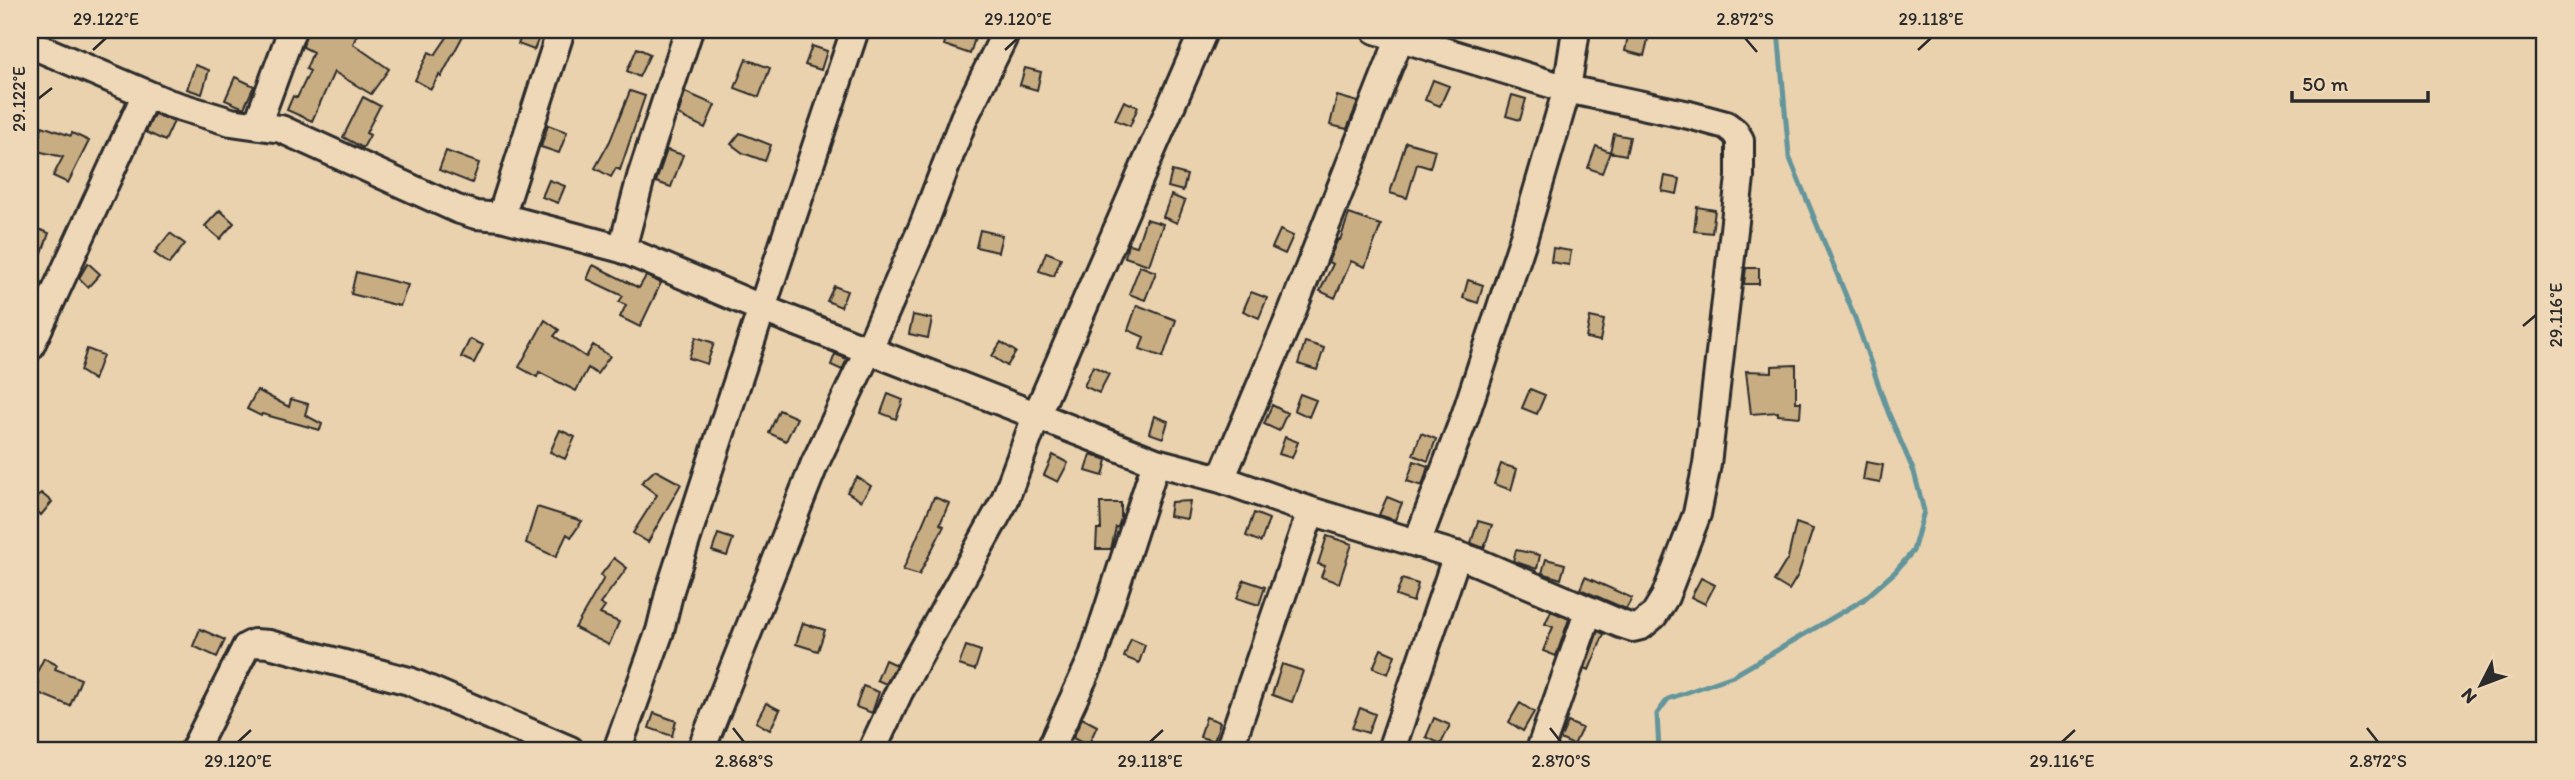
<svg xmlns="http://www.w3.org/2000/svg" width="2575" height="780" font-family="Itim,sans-serif">
	<rect width="100%" height="100%" fill="#ead2af"/>
	<filter id="ink" filterUnits="userSpaceOnUse"><feTurbulence type="fractalNoise" baseFrequency=".0143" numOctaves="2"/><feDisplacementMap in="SourceGraphic" scale="14" xChannelSelector="R" yChannelSelector="G"/><feConvolveMatrix kernelMatrix="1 2 1 2 8 2 1 2 1" color-interpolation-filters="sRGB"/></filter>
	<g filter="url(#ink)">
		<g fill="none" stroke-linecap="round" stroke-linejoin="round">
			<path stroke="#64959b" stroke-width="5" d="M1659 750 1657 714 1668 699 1733 676 1863 600 1895 572 1913 551 1924 511 1914 472 1888 412 1855 318 1789 156 1778 30"/>
		</g>
		<path fill="#c9ad82" stroke="#2b2b2b" stroke-width="2" d="M307 30H359L353 44 389 69 371 94 334 72 312 121 287 110 293 96 297 98 310 71 306 69 313 52 303 47Z
			M452 30H466L441 77 439 75 431 89 415 80 429 52 435 55Z
			M524 30H542L534 50 518 44Z
			M949 30 975 38 970 54 944 45Z
			M1629 31 1649 35 1644 56 1625 51Z
			M812 46 827 51 821 70 805 65Z
			M637 48 650 54 639 77 627 71Z
			M746 59 770 68 759 97 735 88Z
			M195 65 209 70 202 94 187 89Z
			M1025 68 1041 72 1037 90 1020 85Z
			M235 77 254 86 244 108 225 100Z
			M1433 80 1449 86 1440 106 1425 100Z
			M630 91 645 96 620 170 616 168 611 177 595 168 610 141Z
			M685 92 715 105 705 128 678 115Z
			M1512 95 1526 99 1520 120 1506 116Z
			M1337 96 1358 102 1347 129 1330 125Z
			M363 97 380 106 366 133 370 135 363 148 343 137Z
			M1124 101 1138 107 1130 126 1115 120Z
			M154 114 174 121 165 141 146 132Z
			M548 125 567 132 559 153 541 147Z
			M42 126 71 136 72 133 89 141 68 183 53 176 63 157 37 151Z
			M740 133 771 145 765 161 743 153 731 144Z
			M1614 134 1630 137 1626 155 1610 152Z
			M1406 142 1435 150 1430 168 1417 164 1407 198 1390 193Z
			M1596 146 1610 152 1602 173 1588 168Z
			M667 150 683 155 671 187 656 182Z
			M446 151 479 163 472 183 439 170Z
			M1172 171 1187 175 1183 191 1168 187Z
			M1665 176 1680 179 1677 194 1662 191Z
			M549 180 565 186 558 203 542 197Z
			M1171 195 1185 201 1177 223 1163 217Z
			M1697 207 1715 210 1712 233 1694 231Z
			M220 210 234 223 220 239 205 226Z
			M1349 214 1381 225 1365 267 1351 261 1335 298 1320 291 1333 264 1328 262 1338 239 1340 240Z
			M1146 219 1163 224 1149 265 1125 257 1128 244 1137 246Z
			M30 226 49 233 32 281H30Z
			M980 230 1002 235 998 252 976 247Z
			M1280 230 1293 236 1285 254 1272 248Z
			M170 233 185 244 169 264 154 253Z
			M1553 248 1571 251 1569 265 1551 262Z
			M1046 252 1061 258 1054 276 1039 271Z
			M88 263 100 274 88 287 79 278Z
			M593 265 639 288 646 276 661 283 640 327 620 317 626 305 619 302 623 296 587 279Z
			M1140 266 1156 272 1145 300 1129 294Z
			M1746 268H1759V284H1744Z
			M356 272 408 285 400 306 351 294Z
			M1468 280 1483 285 1478 303 1463 298Z
			M834 286 847 291 841 307 827 301Z
			M1251 292 1267 298 1259 318 1243 311Z
			M1137 305 1176 320 1163 357 1140 349 1144 337 1128 330Z
			M913 315 932 319 928 338 909 334Z
			M1590 317 1604 320 1600 341 1586 338Z
			M545 320 559 330 554 336 586 357 593 345 610 356 597 374 588 368 576 391 539 372 537 377 519 367Z
			M696 337 714 343 707 364 689 358Z
			M470 339 483 345 474 363 461 357Z
			M1001 342 1016 352 1007 366 992 356Z
			M1305 342 1324 348 1317 370 1298 364Z
			M87 349 103 355 94 380 80 371Z
			M835 354 847 359 842 370 831 365Z
			M1796 365V402H1801L1800 417 1778 415V412L1751 414 1746 371 1772 372V366Z
			M1093 366 1109 374 1099 393 1084 386Z
			M1530 389 1545 395 1537 414 1522 408Z
			M257 390 289 407 291 399 308 404 305 415 322 424 320 430 262 414 261 416 247 409Z
			M888 394 903 400 896 419 881 413Z
			M1300 394 1316 400 1309 417 1294 410Z
			M1272 405 1287 413 1279 431 1264 424Z
			M779 410 797 418 786 441 769 433Z
			M1154 416 1168 421 1163 438 1149 433Z
			M560 430 575 437 565 459 550 452Z
			M1421 433 1436 439 1428 461 1413 455Z
			M1285 437 1298 442 1292 458 1279 454Z
			M1091 454 1107 460 1103 476 1086 471Z
			M1053 455 1068 463 1058 482 1044 475Z
			M1414 461 1428 466 1422 486 1407 481Z
			M1866 462 1883 465 1880 483 1863 480Z
			M1501 464 1517 469 1511 490 1494 484Z
			M655 470 681 484 648 542 633 533 657 495 641 483Z
			M857 477 871 486 861 501 847 492Z
			M41 493 52 502 41 515 30 506Z
			M934 497 949 503 940 524 944 526 919 575 903 570Z
			M1387 497 1402 503 1395 520 1379 515Z
			M1190 501 1187 519 1169 516 1171 502Z
			M1100 503H1121V518L1118 527H1116L1111 549H1096L1097 529H1101Z
			M537 507 582 521 571 537 567 534 556 557 526 543Z
			M1254 513 1269 519 1261 542 1246 536Z
			M1478 521 1492 525 1484 548 1471 543Z
			M1796 523 1813 529 1798 575 1789 590 1774 581 1788 558Z
			M718 534 733 539 727 556 712 551Z
			M1327 536 1352 544 1339 583 1321 577 1325 566 1318 564Z
			M1516 550 1540 555 1537 569 1513 561Z
			M614 558 627 568 600 604 605 607 600 614 619 622 609 645 575 628 604 578 601 575Z
			M1546 559 1565 564 1561 579 1542 573Z
			M1585 577 1632 598 1626 609 1580 589Z
			M1701 578 1715 585 1705 604 1691 597Z
			M1402 579 1418 584 1413 602 1396 596Z
			M1244 580 1265 587 1259 605 1237 598Z
			M1551 611 1569 619 1556 656 1543 651 1553 627 1545 624Z
			M803 623 825 630 818 651 796 644Z
			M200 629 225 640 217 657 193 646Z
			M1598 631 1604 634 1589 670 1585 668Z
			M1131 639 1145 645 1139 663 1124 657Z
			M966 646 981 651 975 670 959 665Z
			M1381 649 1395 655 1388 674 1373 668Z
			M44 658 57 665 55 669 81 679 70 706 36 692 39 683 33 680Z
			M885 660 896 665 886 684 877 680Z
			M1282 664 1303 671 1292 702 1272 695Z
			M863 686 879 692 872 713 856 707Z
			M766 703 780 710 770 730 756 722Z
			M1520 703 1534 712 1523 731 1509 722Z
			M1360 708 1375 714 1368 733 1352 728Z
			M654 713 676 721 672 736 649 728Z
			M1206 717 1220 722 1214 741 1200 737Z
			M1082 718 1097 726 1088 746 1073 738Z
			M1434 718 1450 725 1441 744 1426 737Z
			M1568 722 1582 728 1574 745 1560 739Z"/>
		<g fill="none" stroke-linecap="round" stroke-linejoin="round">
			<defs>
				<path id="minor" d="M30 44 168 103 231 122 281 129 457 209 476 215 501 217 622 249 763 309 1156 462 1221 479 1311 511 1472 560 1621 624 1633 628 1641 626 1654 615 1665 597 1697 514 1707 464 1720 353 1740 177V140L1735 132 1726 125 1689 115 1567 89 1375 30
					M257 125 292 30
					M501 217 561 30
					M622 249 641 177 689 30
					M30 347 146 94
					M1221 479 1291 314 1403 30
					M1417 543 1465 416 1522 243 1567 89 1576 30
					M194 750 246 647 254 643 269 644 409 681 570 750
					M617 750 660 631 670 590 734 392 855 30
					M701 750 815 463 869 349 923 226 964 118 1007 30
					M872 750 899 692 1004 502 1037 414 1204 30
					M1050 750 1092 659 1156 462
					M1229 750 1311 511
					M1391 750 1457 555
					M1540 750 1589 610"/>
			</defs>
			<use href="#minor" stroke="#2b2b2b" stroke-width="32"/>
			<use href="#minor" stroke="#efd8b8" stroke-width="26"/>
		</g>
	</g>
	<path fill="none" stroke="#2b2b2b" stroke-width="2.5" d="M1745 38 1757 52M93 50 106 38M1005 50 1018 38M1918 50 1931 38M38 99 52 88M2523 326 2536 315M733 728 744 742M1550 728 1561 742M2367 728 2378 742M238 742 251 730M1150 742 1163 730M2062 742 2075 730"/>
	<rect width="2575" height="780" fill="none" stroke="#efd8b8" stroke-width="77"/>
	<g transform="translate(2481 685) rotate(228)" stroke="#efd8b8" stroke-width="5" paint-order="stroke">
	<path d="M0-5L12 26L0 18L-12 26Z" fill="#2b2b2b"/>
	<text y="-10" font-size="19" font-weight="bold" text-anchor="middle" fill="#2b2b2b">N</text>
	</g>
	<path d="M2292 91v10h136v-10" fill="none" stroke="#2b2b2b" stroke-width="3.5"/>
	<text x="2302" y="91" font-size="21" fill="#2b2b2b" stroke="#efd8b8" stroke-width="5" paint-order="stroke">50 m</text>
	<rect x="38" y="38" width="2498" height="704" fill="none" stroke="#2b2b2b" stroke-width="2.5"/>
	<g font-size="18" text-anchor="middle" fill="#2b2b2b">
		<text x="106" y="25">29.122°E</text>
		<text x="1018" y="25">29.120°E</text>
		<text x="1745" y="25">2.872°S</text>
		<text x="1931" y="25">29.118°E</text>
		<text transform="translate(19 99) rotate(-90)" y="6">29.122°E</text>
		<text transform="translate(2556 315) rotate(-90)" y="6">29.116°E</text>
		<text x="238" y="767">29.120°E</text>
		<text x="744" y="767">2.868°S</text>
		<text x="1150" y="767">29.118°E</text>
		<text x="1561" y="767">2.870°S</text>
		<text x="2062" y="767">29.116°E</text>
		<text x="2378" y="767">2.872°S</text>
	</g>
</svg>
